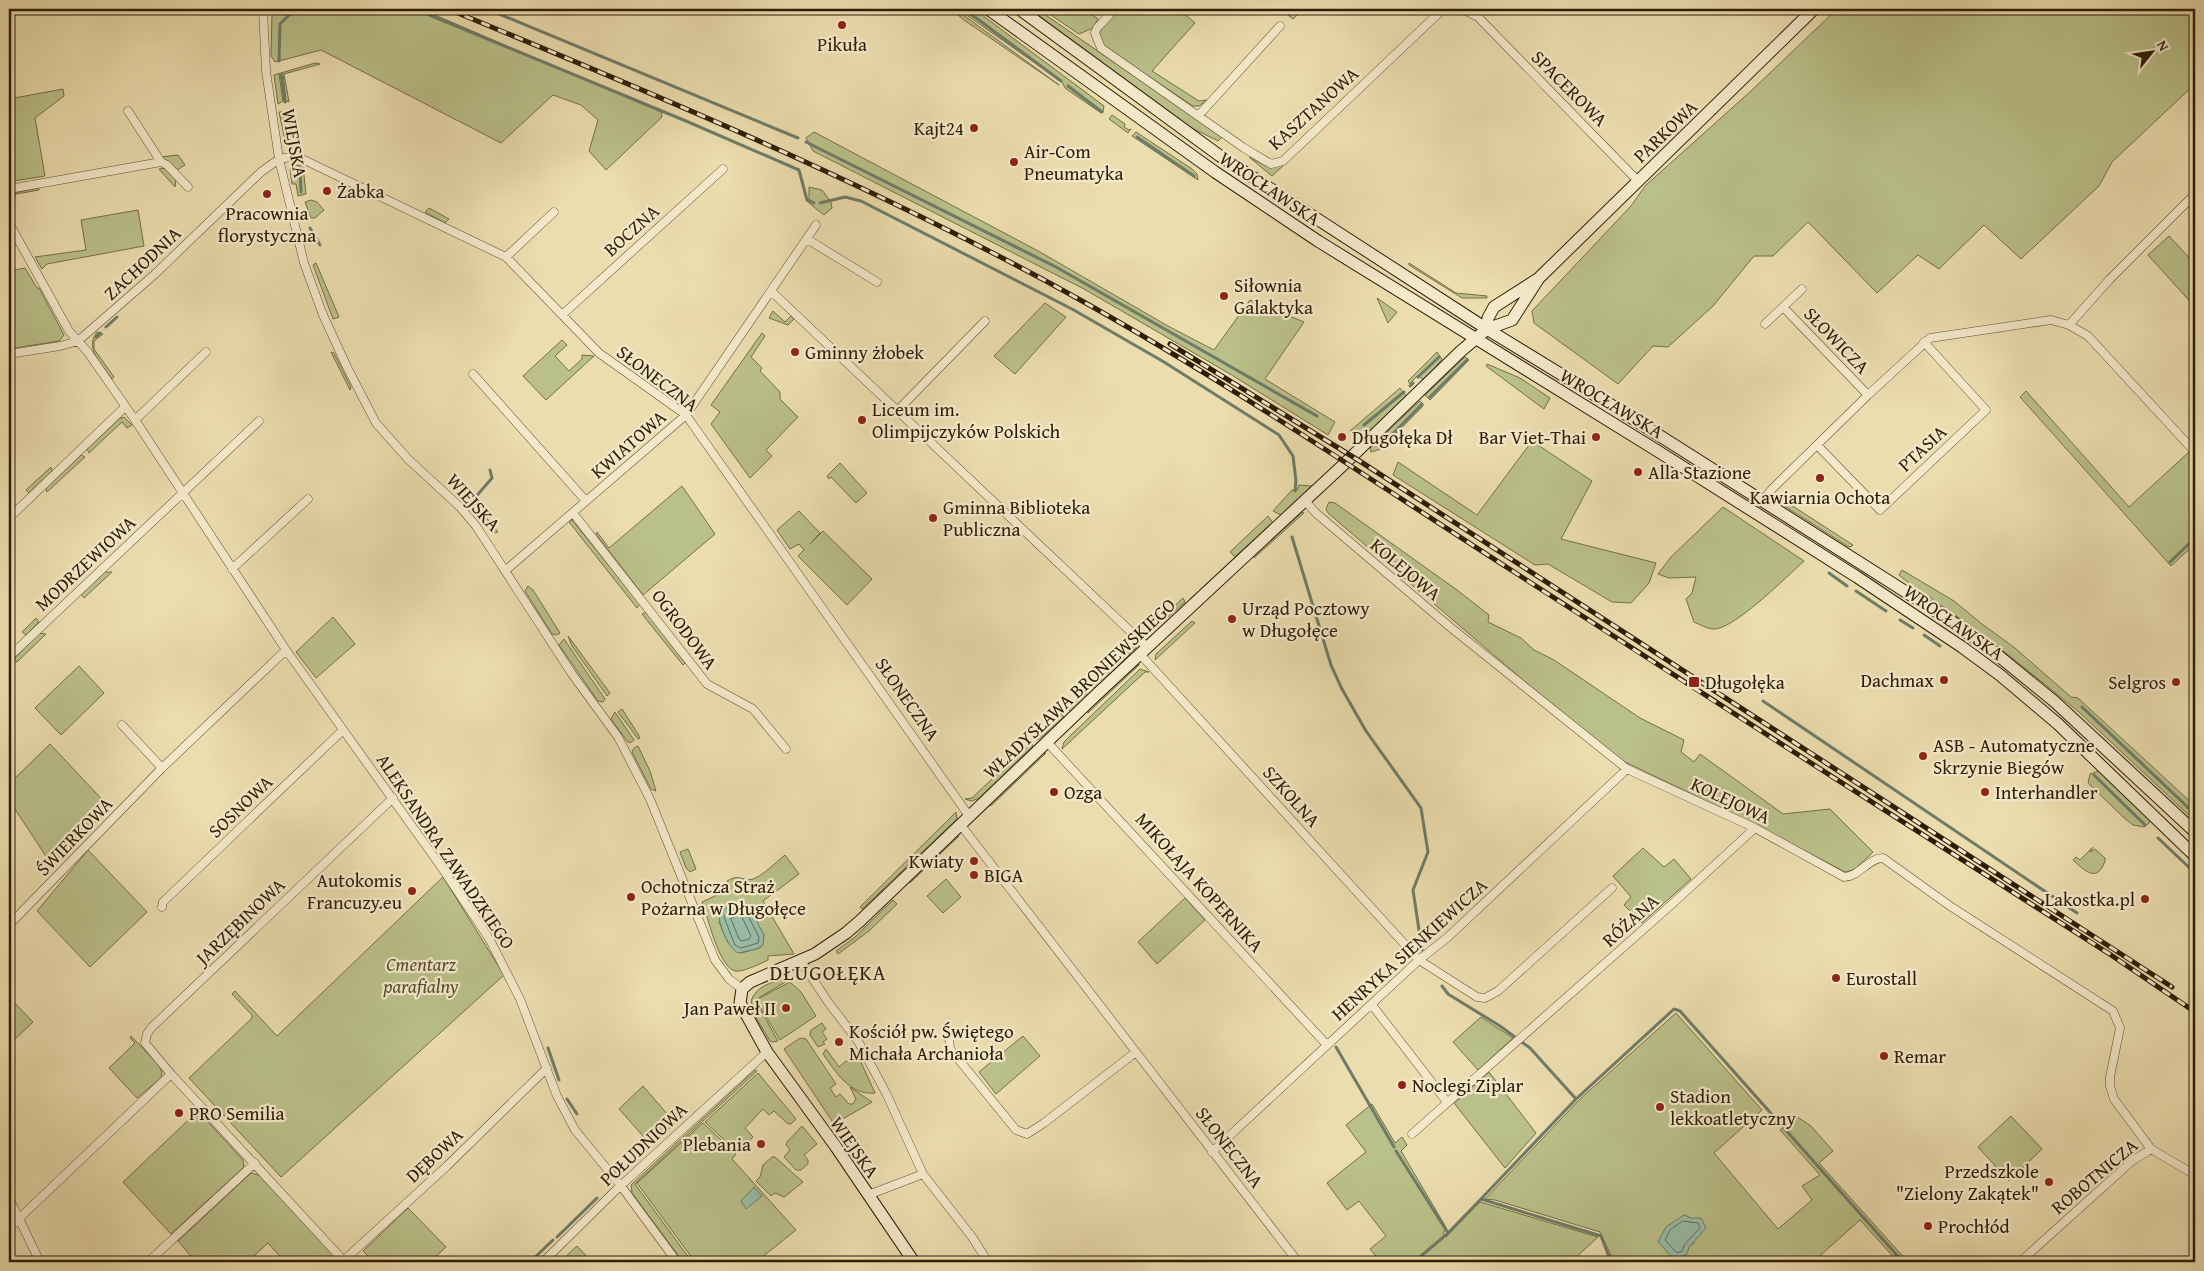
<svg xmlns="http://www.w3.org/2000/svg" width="2204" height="1271" font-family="'Gentium Book Plus',serif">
	<rect width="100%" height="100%" fill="#ecddae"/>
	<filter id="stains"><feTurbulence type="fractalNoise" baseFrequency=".004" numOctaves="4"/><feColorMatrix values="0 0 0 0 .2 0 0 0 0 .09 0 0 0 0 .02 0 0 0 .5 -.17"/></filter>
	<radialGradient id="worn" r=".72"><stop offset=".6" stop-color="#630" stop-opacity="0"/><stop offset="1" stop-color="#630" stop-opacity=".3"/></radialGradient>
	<path fill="#bac089" stroke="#746e48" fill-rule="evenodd" d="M281 9H421L661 112 662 117 606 170 589 151 598 120 581 105 553 95 501 143 321 50 275 62 271 56 272 14Z
		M951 9H955L1059 85 964 20Z
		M958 9H974L1104 106 1103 112 1101 113 1065 88 1062 82Z
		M1030 9H1037L1222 137 1218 141 1192 128Z
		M1042 9H1084L1098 19 1093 28 1079 34Z
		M1120 9H1179L1195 23 1152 71 1199 101 1207 100 1199 106H1193L1105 47C1091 29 1108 21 1120 9Z
		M1280 9H1303L1293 19Z
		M1837 9H2195V84L2112 162 2099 186 2021 259 1984 225 1939 269 1918 255 1877 293 1808 222 1773 256H1754L1713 306 1668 347 1653 346 1618 384 1534 323 1532 311 1631 206 1645 186 1751 91Z
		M315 63 320 64 284 74 289 102 286 101 283 74H279L283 101 278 104 274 75Z
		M63 89 64 96 35 118 45 176 14 181 9 152V99Z
		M291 109 298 140 295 145 284 136 279 112H286L293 139 296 138 289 111Z
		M1112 115 1125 124 1124 127 1129 130 1131 129 1128 133 1109 119Z
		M814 132 1040 252 1168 326 1214 350 1250 300 1304 322 1265 379 1335 422 1328 435 1230 374 1084 289 813 151 806 138Z
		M1136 132 1192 169 1197 174 1198 180 1132 136Z
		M178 155 185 165 177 170 161 157Z
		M1249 157 1270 168 1285 164 1272 176Z
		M295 165 303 166 306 194 298 196 296 184H292L290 169Z
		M165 168 176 179 175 187 159 169Z
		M809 187 822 190 831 202 832 208 824 215 809 203Z
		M39 188V190L16 194 9 209V194Z
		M311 200 317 202 324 210 315 218H311L305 202Z
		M429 208 449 219 445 223 425 212Z
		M138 210 144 246 47 264 42 269 35 257 86 250 81 220Z
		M2169 236 2195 264V307L2148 255Z
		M316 263 339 317 333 319 313 265Z
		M1409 263 1456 293 1487 296V298H1462L1409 265Z
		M25 268 37 288H39L64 335 59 341 9 349V271Z
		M1377 298 1397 312 1388 323Z
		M1045 303 1066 317 1015 374 994 356Z
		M773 311 785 322 791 316 794 319 788 325 769 318Z
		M97 332 103 334 94 341V349L114 377 112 379C102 365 84 349 97 332Z
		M762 333 765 336 751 357 762 368 760 371 780 392V399L798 417 766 450 772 456 750 478 711 424 720 412 711 405Z
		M562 340 567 345 555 356 569 371 582 359V355L594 356 546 400 523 376Z
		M331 352 334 353 351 387 350 390Z
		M1437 352 1442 359 1425 380 1417 376 1410 384 1408 381Z
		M1465 357 1469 360 1430 400 1425 395Z
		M1487 364 1520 378 1550 398 1544 409 1486 366Z
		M1400 388 1407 397 1363 437 1350 431Z
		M2026 391 2129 507 2189 452 2195 458V544L2171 566 2020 397Z
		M1420 401 1423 404V406L1381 449 1371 452 1370 448Z
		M124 417 132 425 127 428 122 422 89 453 87 449 119 419Z
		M1532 441 1592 481 1561 539 1656 563 1649 583 1631 603 1612 602 1548 564 1535 565 1393 475 1398 462 1477 515Z
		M81 455 85 457 47 492 46 488Z
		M840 463 867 493 856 503 831 477 829 479 827 476Z
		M51 467 52 471 29 493 26 490Z
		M1299 485 1312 486 1281 515 1273 511 1292 490H1297Z
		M682 486 715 534 643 595 596 534 597 532 609 548Z
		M1774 494 1853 545 1852 546 1849 547 1775 500Z
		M471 499 498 532 494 533 490 530 468 504 467 499Z
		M1329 502 1335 503 1457 590 1489 615 1488 622 1521 638 1534 650 1554 660 1640 718 1684 740 1681 752 1694 762 1700 754 1783 814 1830 809 1873 852 1854 870 1845 872 1754 824 1621 760 1558 710 1328 513 1326 509Z
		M1723 507 1804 561C1787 576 1732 632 1712 629 1706 628 1699 624 1694 622L1686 599 1692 593 1696 577 1669 578 1658 574 1671 557Z
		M799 511 820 533 810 544 823 531 872 579 847 605 798 556 804 550 799 544 790 549 777 530Z
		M1302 512 1304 513 1254 558V556Z
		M1268 516 1273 523 1235 557 1230 552Z
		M572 520 640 604 637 608 569 522Z
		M1902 570 1954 601 1982 624 2015 648 2071 697 2078 698 2195 806V821L2080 713 2047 686 1982 634 1905 580 1899 575Z
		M105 572H112L84 598 81 594Z
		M528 586 533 590 560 633 556 635 552 634 525 591Z
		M1183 598 1185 602 1167 618 1165 615Z
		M647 612 685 663 683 665 642 614Z
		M333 617 355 644 316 678 296 652Z
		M36 618 39 622 26 635 22 632Z
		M1192 621 1195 623 1155 660 1156 654Z
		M39 633 46 634 17 662 14 659Z
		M568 636 610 693 607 696 572 646Z
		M564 639 605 699 603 702 598 701 559 645Z
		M1136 643V648L1096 688 1090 686Z
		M1139 664V665L1088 713V709Z
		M79 666 104 693 61 735 35 708Z
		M1140 669 1149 672H1145L1062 749 1064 742 1071 735Z
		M1086 690 1087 696 1071 711 1066 709Z
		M622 709 638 734 640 738 638 739 618 712Z
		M615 712 634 740 630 743 627 741 611 719Z
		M1061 714 1064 717 1038 740 1035 738Z
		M1031 742 1033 746 979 798 972 801 965 799 972 798Z
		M50 744 110 808 51 864 9 800V784Z
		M638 746 650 771 656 791 651 789 632 752 634 748Z
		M1046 753 992 805 986 807 1043 754Z
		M2099 771 2150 819 2149 823 2144 827 2133 825 2123 817 2088 783 2090 774Z
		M956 812 957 819 862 909 860 907Z
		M959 836 911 882 907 883 956 837Z
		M2093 847 2090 852 2095 849 2105 858V861C2097 884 2084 870 2073 860L2076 857 2080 860Z
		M1643 848 1664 867 1674 859 1691 879 1642 923 1624 905 1631 897 1613 876Z
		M688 849 696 869 690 872 686 868 680 852Z
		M88 850 147 912 90 967 37 911Z
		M785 855 799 874 763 901 794 954 768 956V960C762 963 741 973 735 971 718 966 708 916 702 902L730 889 727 881C740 873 743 882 753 879 764 875 776 862 785 855ZM740 903 747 906 764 935 760 948 741 953 728 943 719 922 728 906Z
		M443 877 504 975 281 1177 189 1078 252 1018V1015L232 994 235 991 277 1036Z
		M946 879 961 897 943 913 927 896Z
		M1185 898 1205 920 1157 964 1138 942Z
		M893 900 897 904 869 931 838 954 836 951 855 937Z
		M785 978 789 980 755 1000 778 1041 773 1042 770 1041 755 1016 751 1001C756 986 771 983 785 978Z
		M790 982 801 992 816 1016 780 1040 756 1000Z
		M9 997 33 1022 9 1045Z
		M1676 1013 1762 1110 1714 1153 1778 1229 1812 1200 1802 1186 1820 1175 1780 1130 1796 1116 1811 1126 1833 1151 1819 1163 1908 1262H1898L1860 1220 1813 1262H1614L1600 1232 1495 1200 1485 1199 1580 1099ZM1684 1215 1691 1218 1694 1243 1689 1247Z
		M1481 1017 1513 1038 1478 1070 1453 1042Z
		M822 1023 826 1029 822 1032 827 1039 823 1042 825 1044 818 1047 810 1035 811 1030Z
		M131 1036 159 1065 162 1073 161 1078 137 1098 109 1068 135 1043 130 1038Z
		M1023 1036 1040 1056 996 1094 979 1072Z
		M800 1038 806 1039 836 1084 830 1088 836 1097 840 1094 849 1104H853L856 1099 850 1087 872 1102 834 1124 784 1049Z
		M826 1049 839 1067 846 1061 852 1062 859 1058 875 1093C850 1096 835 1071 823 1054Z
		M755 1070 757 1071 635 1184 692 1262H683L632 1193 631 1185Z
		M1489 1072 1536 1133 1505 1168 1454 1103Z
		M758 1073 796 1119 791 1124H788L774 1111 769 1115 763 1109 745 1128 753 1137 738 1153 705 1122Z
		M643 1086 675 1123 651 1145 619 1109Z
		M1372 1104 1395 1143 1402 1137 1407 1145 1401 1151 1447 1229 1443 1232 1446 1237 1480 1202 1598 1237 1571 1262H1381L1370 1249 1386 1236 1359 1201 1347 1210 1327 1183 1366 1152 1346 1125Z
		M198 1111 243 1160 244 1167 171 1234 123 1182Z
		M2011 1116 2042 1149 2009 1181 1978 1147Z
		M703 1123 736 1154 732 1159 796 1230 756 1262H695L637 1183Z
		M802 1126 817 1144 804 1155 808 1160V1164L801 1170H796L784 1157 790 1150 786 1145 787 1142Z
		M772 1157H775L803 1182 784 1197 775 1193 771 1196 756 1181 760 1177 763 1165Z
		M251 1173 262 1176 334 1253 335 1260 332 1262H285L268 1243 247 1262H196L178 1241Z
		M408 1208 446 1247 430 1262H374L363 1251Z
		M577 1246 592 1262H560Z"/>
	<path fill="#99bca7" stroke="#6e7c67" d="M740 903 747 906 752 912 764 935 763 945 757 949 738 953C728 948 719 925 719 914L728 906Z
		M754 1187 762 1196 746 1209 741 1201Z
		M1684 1215 1691 1218H1701L1706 1228 1689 1247 1687 1254 1678 1259 1671 1256 1658 1242 1666 1227Z"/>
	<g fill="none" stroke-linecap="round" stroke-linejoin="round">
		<path stroke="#636c56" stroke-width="1" d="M737 909 744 910 747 914 759 937 758 943 741 948 735 945 724 917 727 913Z
			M738 915 742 917 751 936 749 939 742 941 739 939 731 919Z
			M1683 1221 1698 1223 1700 1228 1685 1244 1682 1251 1677 1253 1665 1240 1670 1230Z"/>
		<path stroke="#6e7c67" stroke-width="3" d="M415 9 686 121 799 170 807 200 814 203
			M487 9 798 138
			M964 9 1061 81
			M279 61 280 24 295 9
			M281 75 285 102
			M1068 86 1102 112
			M288 111 294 138
			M1137 137 1194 176
			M806 142 1056 267 1317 416
			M300 168 301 192
			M820 203 845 197 861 201 1072 309 1164 362 1279 435 1293 456 1296 481 1295 491
			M310 228 320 245
			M106 327 117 317
			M96 337 100 333
			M1418 377 1439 357
			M1410 386 1413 383
			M1430 397 1467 360
			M1364 425 1404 392
			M1380 447 1422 404
			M473 500 492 478 490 470
			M1292 537 1331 665 1342 689 1366 731 1421 808 1428 852 1413 890 1422 950
			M2170 562 2195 538
			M1829 573 1847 586
			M1856 591 1886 611
			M1900 620 1913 628
			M1924 635 1940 646
			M1763 701 2077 913
			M2082 707 2195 814
			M2094 775 2145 825
			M2158 838 2195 873
			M1442 986 1448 994 1500 1026 1530 1048 1576 1099 1481 1199 1601 1236 1611 1262
			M1336 1047 1394 1147
			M548 1048 559 1080
			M567 1099 577 1114
			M1576 1099 1674 1009 1680 1011 1903 1262
			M1396 1151 1448 1233
			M557 1237 597 1198
			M530 1262 553 1240
			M1414 1262 1447 1234 1481 1199"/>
		<defs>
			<path id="street" d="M263 9 266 71 279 159 304 263 323 315 347 367 376 423 408 459 460 507 476 526 572 674 618 737 650 799 715 960 729 979 742 989
				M1115 9 1097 28 1095 33 1101 48 1244 148 1271 164 1283 161 1441 11 1448 9
				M1462 9 1478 17 1638 181
				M128 111 161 162 167 165 188 187
				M1199 115 1280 26
				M9 189 161 162
				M9 223 69 331 87 351 135 420 286 650 442 868 490 940 520 999 557 1096 575 1130 621 1186 677 1262
				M807 239 877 282
				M506 257 554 212
				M1802 289 1783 307 1868 395
				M771 291 1147 647
				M562 315 723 169
				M1765 324 1783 307
				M2069 325 2110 279 2195 194
				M9 354 60 346 78 341 155 274 261 172 279 159 296 156 506 257 599 353 686 415 969 816
				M473 374 586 501
				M897 411 985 321
				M135 420 206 352
				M1817 445 1880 510 1986 410 1924 342
				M1305 501 1317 514 1450 627 1627 769 1755 828 1844 877C1859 877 1868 858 1883 858L1950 906 2113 1011 2120 1028 2110 1077V1086L2114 1099 2151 1149 2195 1175
				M1763 501 1772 489 1868 395 1930 338 2051 320 2069 325 2088 336 2195 452
				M573 513 707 684 753 709 786 749
				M9 518 125 407
				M232 569 308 499
				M506 570 686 415 816 225
				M1140 654 1419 960 1477 997 1485 998 1498 991 1612 888
				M9 657 259 421
				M122 725 162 768
				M1047 742 1327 1045
				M960 824 1298 1262
				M162 907 163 902 343 730
				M9 925 162 768 286 650
				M801 961 828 1002 858 1041 886 1093 923 1174 972 1237 988 1262
				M1372 1005 1447 1102
				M949 1038 950 1049 1016 1130 1027 1134 1044 1123 1136 1052
				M171 1074 344 1261
				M1412 1134 1671 905 1755 828
				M1212 1152 1419 960 1448 937 1627 769
				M868 1195 923 1174
				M9 1198 40 1262
				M9 1228 171 1074 145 1043 147 1034 151 1028 393 798
				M148 1262 255 1163
				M342 1262 447 1166 547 1068
				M543 1262 616 1190 767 1052
				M2020 1262 2132 1161 2151 1149"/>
			<path id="secondary" d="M988 9 1215 172 1318 241 1656 450 1857 577 1962 647 2000 675 2058 724 2195 856
				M1019 9 1220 156 1487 329 1616 408 1947 618 1995 653 2055 702 2195 832
				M1487 329 1488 318 1494 307 1536 280
				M914 1262 836 1147 767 1052 740 1003 742 989 750 982 815 954 846 933 860 921 1096 695 1341 467 1461 351 1487 329 1512 320 1539 278 1814 9"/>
		</defs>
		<use href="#street" stroke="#5d4d30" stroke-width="9"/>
		<use href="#secondary" stroke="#2d1d06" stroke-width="13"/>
		<use href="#street" stroke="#f3e9ca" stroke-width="8"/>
		<use href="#secondary" stroke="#f3e9ca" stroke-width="11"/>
		<defs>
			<path id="rail" d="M448 9C650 92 851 176 1044 280 1205 367 1357 471 1511 570 1710 699 1911 827 2111 955L2195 1012
				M1170 344 1358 460 2172 987"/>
		</defs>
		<use href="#rail" stroke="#2d1d06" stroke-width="5"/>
		<use href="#rail" stroke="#f3e9ca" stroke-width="3" stroke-dasharray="9" stroke-linecap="butt"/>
	</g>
	<g fill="#8f2418" stroke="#f3e9ca" stroke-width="2">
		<circle cx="842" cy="25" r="5"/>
		<circle cx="974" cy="128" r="5"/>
		<circle cx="1014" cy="162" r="5"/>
		<circle cx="327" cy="191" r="5"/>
		<circle cx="267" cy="194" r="5"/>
		<circle cx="1224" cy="296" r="5"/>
		<circle cx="795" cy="352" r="5"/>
		<circle cx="862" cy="420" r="5"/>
		<circle cx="1342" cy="437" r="5"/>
		<circle cx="1596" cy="437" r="5"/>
		<circle cx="1638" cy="472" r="5"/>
		<circle cx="1820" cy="478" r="5"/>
		<circle cx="933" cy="518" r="5"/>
		<circle cx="1232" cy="619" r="5"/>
		<circle cx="1944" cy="680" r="5"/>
		<rect x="1688" y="676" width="12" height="12" rx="2.5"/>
		<circle cx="2176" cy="682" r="5"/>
		<circle cx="1923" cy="756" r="5"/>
		<circle cx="1054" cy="792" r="5"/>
		<circle cx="1985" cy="792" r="5"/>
		<circle cx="974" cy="861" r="5"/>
		<circle cx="974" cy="875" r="5"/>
		<circle cx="412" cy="891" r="5"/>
		<circle cx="631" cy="897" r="5"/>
		<circle cx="2145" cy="899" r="5"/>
		<circle cx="1836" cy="978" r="5"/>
		<circle cx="786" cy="1008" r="5"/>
		<circle cx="839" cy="1042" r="5"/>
		<circle cx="1884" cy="1056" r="5"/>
		<circle cx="1402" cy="1085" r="5"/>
		<circle cx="1660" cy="1107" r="5"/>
		<circle cx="179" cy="1113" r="5"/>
		<circle cx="761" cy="1144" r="5"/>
		<circle cx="2049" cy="1182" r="5"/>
		<circle cx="1928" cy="1226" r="5"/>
	</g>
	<g text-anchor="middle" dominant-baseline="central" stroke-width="4.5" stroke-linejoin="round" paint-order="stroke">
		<g font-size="19" fill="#2d1d06" stroke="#f3e9ca" text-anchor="start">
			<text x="842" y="44" text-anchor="middle">Pikuła</text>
			<text x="964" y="128" text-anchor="end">Kajt24</text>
			<text x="1024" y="151">Air-Com<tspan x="1024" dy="22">Pneumatyka</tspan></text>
			<text x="337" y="191">Żabka</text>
			<text x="267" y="213" text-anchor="middle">Pracownia<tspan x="267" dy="22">florystyczna</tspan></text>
			<text x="1234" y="285">Siłownia<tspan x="1234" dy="22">Galaktyka</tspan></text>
			<text x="805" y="352">Gminny żłobek</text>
			<text x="872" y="409">Liceum im.<tspan x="872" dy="22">Olimpijczyków Polskich</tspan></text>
			<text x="1352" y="437">Długołęka Dł</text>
			<text x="1586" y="437" text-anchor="end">Bar Viet-Thai</text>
			<text x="1648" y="472">Alla Stazione</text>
			<text x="1820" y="497" text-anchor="middle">Kawiarnia Ochota</text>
			<text x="943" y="507">Gminna Biblioteka<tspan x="943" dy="22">Publiczna</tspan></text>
			<text x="1242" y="608">Urząd Pocztowy<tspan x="1242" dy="22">w Długołęce</tspan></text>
			<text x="1934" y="680" text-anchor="end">Dachmax</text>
			<text x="1705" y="682">Długołęka</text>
			<text x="2166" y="682" text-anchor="end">Selgros</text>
			<text x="1933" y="745">ASB - Automatyczne<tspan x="1933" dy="22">Skrzynie Biegów</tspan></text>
			<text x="1064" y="792">Ozga</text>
			<text x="1995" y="792">Interhandler</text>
			<text x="964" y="861" text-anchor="end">Kwiaty</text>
			<text x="984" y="875">BIGA</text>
			<text x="402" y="880" text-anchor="end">Autokomis<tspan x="402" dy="22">Francuzy.eu</tspan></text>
			<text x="641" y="886">Ochotnicza Straż<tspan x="641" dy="22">Pożarna w Długołęce</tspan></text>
			<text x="2135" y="899" text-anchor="end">Lakostka.pl</text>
			<text x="1846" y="978">Eurostall</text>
			<text x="776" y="1008" text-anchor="end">Jan Paweł II</text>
			<text x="849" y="1031">Kościół pw. Świętego<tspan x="849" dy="22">Michała Archanioła</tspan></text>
			<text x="1894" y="1056">Remar</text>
			<text x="1412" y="1085">Noclegi Ziplar</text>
			<text x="1670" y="1096">Stadion<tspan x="1670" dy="22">lekkoatletyczny</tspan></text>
			<text x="189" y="1113">PRO Semilia</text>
			<text x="751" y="1144" text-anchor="end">Plebania</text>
			<text x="2039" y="1171" text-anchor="end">Przedszkole<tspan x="2039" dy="22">"Zielony Zakątek"</tspan></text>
			<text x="1938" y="1226">Prochłód</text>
		</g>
		<g font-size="19" fill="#2d1d06" stroke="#f3e9ca">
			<text transform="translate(1570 88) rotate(45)">SPACEROWA</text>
			<text transform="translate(1313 108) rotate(-42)">KASZTANOWA</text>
			<text transform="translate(1665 131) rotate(-44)">PARKOWA</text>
			<text transform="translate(295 143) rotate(80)">WIEJSKA</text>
			<text transform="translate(1270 188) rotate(34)">WROCŁAWSKA</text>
			<text transform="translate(631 230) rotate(-42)">BOCZNA</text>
			<text transform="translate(142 263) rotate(-43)">ZACHODNIA</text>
			<text transform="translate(1837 340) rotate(46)">SŁOWICZA</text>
			<text transform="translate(658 378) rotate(37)">SŁONECZNA</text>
			<text transform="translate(1612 403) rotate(31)">WROCŁAWSKA</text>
			<text transform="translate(628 444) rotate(-41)">KWIATOWA</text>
			<text transform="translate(1922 448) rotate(-43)">PTASIA</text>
			<text transform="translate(474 502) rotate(48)">WIEJSKA</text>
			<text transform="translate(85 563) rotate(-43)">MODRZEWIOWA</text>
			<text transform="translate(1406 569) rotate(40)">KOLEJOWA</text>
			<text transform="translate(1954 622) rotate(35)">WROCŁAWSKA</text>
			<text transform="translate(685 629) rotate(53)">OGRODOWA</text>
			<text transform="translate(1079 688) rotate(-43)">WŁADYSŁAWA BRONIEWSKIEGO</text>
			<text transform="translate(908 699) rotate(55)">SŁONECZNA</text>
			<text transform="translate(1292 796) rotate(48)">SZKOLNA</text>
			<text transform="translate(1731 800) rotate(25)">KOLEJOWA</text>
			<text transform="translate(240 806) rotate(-44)">SOSNOWA</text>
			<text transform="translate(74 836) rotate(-46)">ŚWIERKOWA</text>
			<text transform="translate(446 851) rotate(56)">ALEKSANDRA ZAWADZKIEGO</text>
			<text transform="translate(1200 882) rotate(48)">MIKOŁAJA KOPERNIKA</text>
			<text transform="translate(1630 920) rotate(-42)">RÓŻANA</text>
			<text transform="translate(240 921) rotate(-44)">JARZĘBINOWA</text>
			<text transform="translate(1409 949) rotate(-42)">HENRYKA SIENKIEWICZA</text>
			<text transform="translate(643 1144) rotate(-43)">POŁUDNIOWA</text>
			<text transform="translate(855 1147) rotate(55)">WIEJSKA</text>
			<text transform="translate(1230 1147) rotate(52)">SŁONECZNA</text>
			<text transform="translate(434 1155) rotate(-43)">DĘBOWA</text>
			<text transform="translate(2094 1176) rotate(-40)">ROBOTNICZA</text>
		</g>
		<g font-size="19" font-style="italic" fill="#574e2d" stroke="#f3e9ca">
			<text x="421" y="964">Cmentarz<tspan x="421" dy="22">parafialny</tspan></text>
		</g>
		<g font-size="21" letter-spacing="1" fill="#2d1d06" stroke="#f3e9ca">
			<text x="828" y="972">DŁUGOŁĘKA</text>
		</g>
	</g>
	<rect width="2204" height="1271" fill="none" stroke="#ecddae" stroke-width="30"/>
	<rect x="10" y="10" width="2184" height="1251" fill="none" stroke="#2d1d06" stroke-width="2.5"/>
	<rect x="15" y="15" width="2174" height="1241" fill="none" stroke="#2d1d06"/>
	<g transform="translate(2152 52) rotate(60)" stroke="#f3e9ca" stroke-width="4" paint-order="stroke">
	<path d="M0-4L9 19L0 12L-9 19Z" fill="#2d1d06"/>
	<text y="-8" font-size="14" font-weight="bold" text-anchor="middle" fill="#2d1d06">N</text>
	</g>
	<rect width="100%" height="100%" filter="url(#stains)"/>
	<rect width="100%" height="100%" fill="url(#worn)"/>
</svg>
